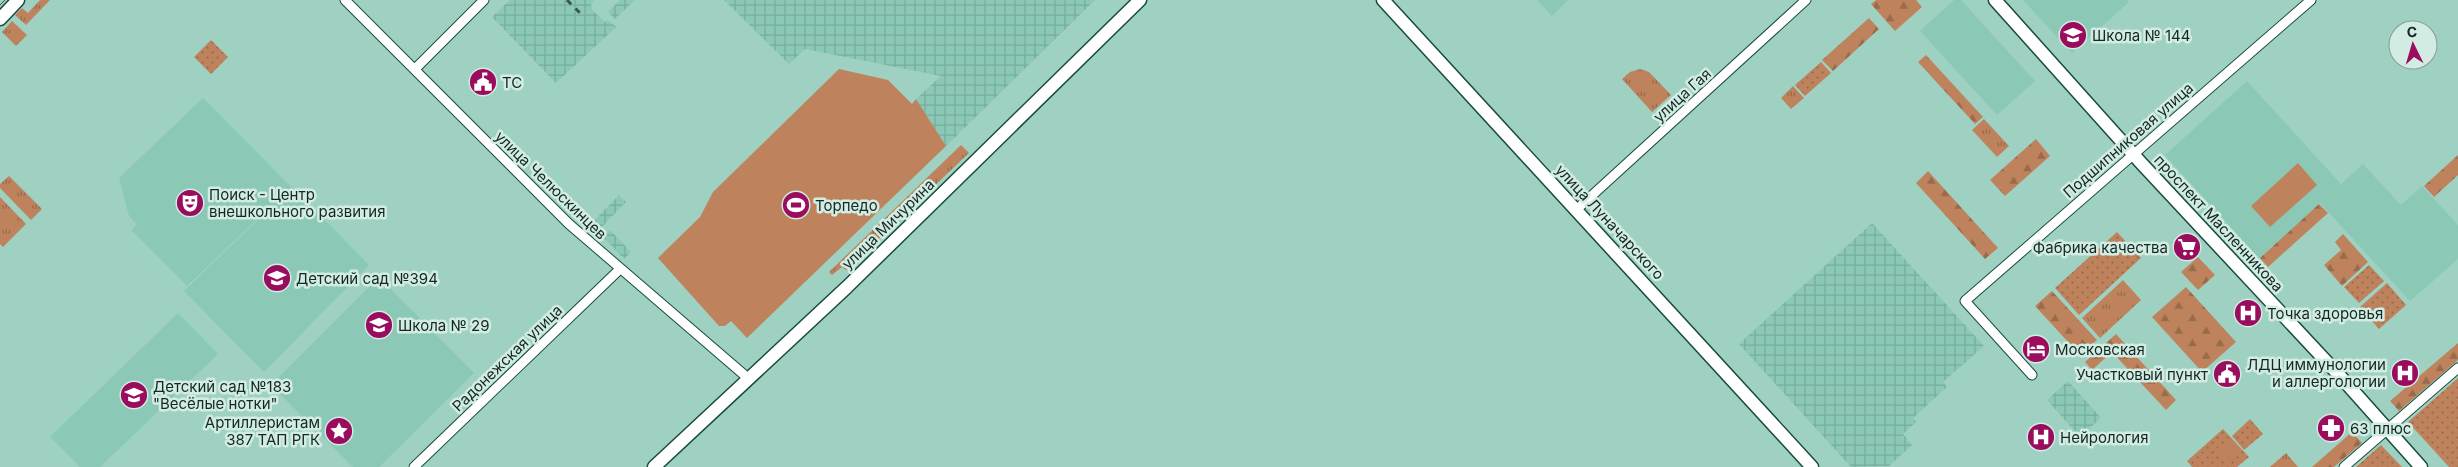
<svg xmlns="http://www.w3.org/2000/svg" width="2458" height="467" font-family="Inter,sans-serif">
	<defs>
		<pattern id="industrial-grid" width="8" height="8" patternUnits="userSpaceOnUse" patternTransform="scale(1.25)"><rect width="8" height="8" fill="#8bc8b6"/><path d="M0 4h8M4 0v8" fill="none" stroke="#77ac9c"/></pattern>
		<pattern id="grass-tufts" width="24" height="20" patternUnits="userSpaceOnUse" patternTransform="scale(1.25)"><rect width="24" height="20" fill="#be835c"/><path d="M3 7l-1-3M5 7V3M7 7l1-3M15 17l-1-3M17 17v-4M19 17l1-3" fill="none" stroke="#996b4c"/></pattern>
		<pattern id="forest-firs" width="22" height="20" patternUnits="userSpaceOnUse" patternTransform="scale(1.25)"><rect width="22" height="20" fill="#be835c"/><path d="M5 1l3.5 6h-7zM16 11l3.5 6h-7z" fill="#996b4c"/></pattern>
		<pattern id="park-dots" width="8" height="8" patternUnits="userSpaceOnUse" patternTransform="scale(1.25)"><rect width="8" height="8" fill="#be835c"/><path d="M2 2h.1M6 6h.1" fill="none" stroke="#996b4c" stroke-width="1.8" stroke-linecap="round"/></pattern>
	</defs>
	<rect width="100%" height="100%" fill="#9ed1c2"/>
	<path fill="#8bc8b6" d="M1537 0H1568L1552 16Z
		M1954 0H1961L2035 81 1997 115 1920 31Z
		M2023 0H2127L2129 2 2072 53Z
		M2247 81 2341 184 2363 164 2401 205 2422 186 2458 225V259L2410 301 2320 203 2259 258 2165 155Z
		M203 98 291 187 187 286 131 230 137 225 129 216 119 178Z
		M292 187 369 265 264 372 184 291Z
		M379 277 474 373 379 467H353L271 385Z
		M178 313 218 354 100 467H80L50 437Z"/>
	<path fill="url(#industrial-grid)" d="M510 0H594L591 3 592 10 605 22 608 20 616 27 556 83 492 17Z
		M620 0H635L615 19 608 12Z
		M724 0H1095L946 146 916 99 941 76 805 49 789 64Z
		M619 195 626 202 597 232 590 225Z
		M1872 223 1984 346 1943 382 1947 387 1913 418 1916 422 1903 434 1912 445 1889 466 1851 467 1739 344Z
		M610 230 631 252 624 259 603 237Z
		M2068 381 2101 418 2080 437 2047 400Z"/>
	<path fill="url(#grass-tufts)" d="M40 0H50L26 25 15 15 22 8 28 13Z
		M12 21 27 35 16 46 2 32Z
		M1640 69 1649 72 1671 95 1652 112 1622 79 1630 72Z
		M1793 86 1804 98 1791 109 1781 98Z
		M1984 119 2009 146 1997 157 1972 130Z
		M961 145 969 153 846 270 842 267 832 275 829 272Z
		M9 176 42 209 31 220 0 188V184Z
		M0 197 26 224 3 247 0 244Z
		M2123 280 2141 300 2100 338 2082 318Z
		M2286 453 2298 467H2270Z"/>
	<path fill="url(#forest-firs)" d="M1876 0H1916L1922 7 1895 31 1871 4Z
		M1869 18 1879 29 1833 71 1822 60Z
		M1926 55 1983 117 1975 124 1918 62Z
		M2036 139 2050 156 2005 196 1990 180Z
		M2458 155V175L2434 197 2424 186Z
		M1928 171 1998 248 1985 259 1916 183Z
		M2319 204 2328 213 2268 267 2260 258Z
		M2343 234 2368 262 2342 286 2324 265 2341 250 2335 242Z
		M2198 257 2215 275 2198 290 2181 272Z
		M2186 287 2236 342 2202 372 2152 317Z
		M2052 291 2097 340 2080 355 2035 306Z
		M2116 334 2176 400 2166 410 2112 352 2092 370 2085 362Z
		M2458 343V360L2399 411 2390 401Z
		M2352 432 2362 443 2334 467H2312Z"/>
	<path fill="url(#park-dots)" d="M211 40 228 57 211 74 194 57Z
		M1821 62 1831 73 1805 96 1795 85Z
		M2117 232 2141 258 2079 315 2055 288Z
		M2369 265 2384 281 2359 303 2344 287Z
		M2387 283 2406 305 2379 329 2360 307Z
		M2458 378V467H2449L2408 422Z
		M2250 419 2263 434 2244 450 2232 436Z
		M2223 429 2249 457 2237 467H2192L2187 461Z
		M2381 445 2402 467H2356Z"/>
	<path fill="#be835c" d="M839 69 888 80 912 104 916 99 946 146 747 338 731 321 725 326H719L658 258 700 217 713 192Z
		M2298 163 2317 185 2270 227 2251 206Z
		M2230 437 2240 448 2225 461 2215 451Z"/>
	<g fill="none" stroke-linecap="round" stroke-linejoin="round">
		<defs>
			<path id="minor" d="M345 0 569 224 749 379
				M415 69 484 0
				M1576 210 1806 0
				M2032 375 1965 301 2311 0
				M414 467 620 269
				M2344 467 2458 368"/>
			<path id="secondary" d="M1383 0 1812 467
				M1995 0 2142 164 2339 375 2421 467
				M0 19 18 0
				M654 467 847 287 1140 0"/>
		</defs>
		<use href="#minor" stroke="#194b3f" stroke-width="11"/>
		<use href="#secondary" stroke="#194b3f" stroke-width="15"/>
		<use href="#minor" stroke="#fff" stroke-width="9"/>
		<use href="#secondary" stroke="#fff" stroke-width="12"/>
		<path stroke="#3a574f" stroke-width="1" d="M0 5 5 0"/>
		<path stroke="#3a574f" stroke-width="3" stroke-dasharray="6 6" stroke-linecap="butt" d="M567 0 582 15"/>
	</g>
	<defs>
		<symbol id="school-disc" viewBox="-11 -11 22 22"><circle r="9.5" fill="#9a0c5d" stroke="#d2ece3"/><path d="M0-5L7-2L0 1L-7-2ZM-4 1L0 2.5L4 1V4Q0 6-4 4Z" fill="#fff"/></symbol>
		<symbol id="civic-disc" viewBox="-11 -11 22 22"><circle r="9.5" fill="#9a0c5d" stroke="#d2ece3"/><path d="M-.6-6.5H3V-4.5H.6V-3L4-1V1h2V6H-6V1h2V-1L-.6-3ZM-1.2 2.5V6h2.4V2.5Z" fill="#fff"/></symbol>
		<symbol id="theatre-disc" viewBox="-11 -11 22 22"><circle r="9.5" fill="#9a0c5d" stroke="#d2ece3"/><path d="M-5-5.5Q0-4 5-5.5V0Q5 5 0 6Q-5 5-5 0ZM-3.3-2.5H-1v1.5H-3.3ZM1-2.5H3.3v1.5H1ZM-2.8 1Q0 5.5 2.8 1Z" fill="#fff"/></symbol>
		<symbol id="stadium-disc" viewBox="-11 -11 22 22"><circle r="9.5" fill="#9a0c5d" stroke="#d2ece3"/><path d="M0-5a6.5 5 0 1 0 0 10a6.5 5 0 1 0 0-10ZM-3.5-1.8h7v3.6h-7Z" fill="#fff"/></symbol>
		<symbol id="supermarket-disc" viewBox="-11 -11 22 22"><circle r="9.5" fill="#9a0c5d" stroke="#d2ece3"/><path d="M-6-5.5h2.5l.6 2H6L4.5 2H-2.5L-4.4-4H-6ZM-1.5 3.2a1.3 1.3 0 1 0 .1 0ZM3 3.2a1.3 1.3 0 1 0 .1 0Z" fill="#fff"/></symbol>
		<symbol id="hospital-disc" viewBox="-11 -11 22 22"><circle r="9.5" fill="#9a0c5d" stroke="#d2ece3"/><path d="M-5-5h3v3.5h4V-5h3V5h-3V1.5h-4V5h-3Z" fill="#fff"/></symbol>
		<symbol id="hotel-disc" viewBox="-11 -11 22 22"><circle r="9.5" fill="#9a0c5d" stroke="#d2ece3"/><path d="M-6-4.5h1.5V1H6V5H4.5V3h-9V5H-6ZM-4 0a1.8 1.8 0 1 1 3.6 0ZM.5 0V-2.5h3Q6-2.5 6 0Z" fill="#fff"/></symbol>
		<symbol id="pharmacy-disc" viewBox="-11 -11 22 22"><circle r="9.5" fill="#9a0c5d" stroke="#d2ece3"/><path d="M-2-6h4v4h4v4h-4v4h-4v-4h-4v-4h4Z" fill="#fff"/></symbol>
		<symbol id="sight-disc" viewBox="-11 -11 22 22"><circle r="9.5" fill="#9a0c5d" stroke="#d2ece3"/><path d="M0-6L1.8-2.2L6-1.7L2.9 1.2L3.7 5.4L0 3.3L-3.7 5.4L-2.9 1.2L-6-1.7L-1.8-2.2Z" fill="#fff"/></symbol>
	</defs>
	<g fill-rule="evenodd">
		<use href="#school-disc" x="2057" y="19" width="32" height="32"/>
		<use href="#civic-disc" x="467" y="66" width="32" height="32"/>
		<use href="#theatre-disc" x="174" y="187" width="32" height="32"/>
		<use href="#stadium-disc" x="780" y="189" width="32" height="32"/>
		<use href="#supermarket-disc" x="2171" y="231" width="32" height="32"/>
		<use href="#school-disc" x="261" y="262" width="32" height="32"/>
		<use href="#hospital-disc" x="2232" y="297" width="32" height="32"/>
		<use href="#school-disc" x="363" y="309" width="32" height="32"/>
		<use href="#hotel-disc" x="2020" y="333" width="32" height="32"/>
		<use href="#hospital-disc" x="2389" y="357" width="32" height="32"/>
		<use href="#civic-disc" x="2211" y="358" width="32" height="32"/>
		<use href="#school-disc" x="118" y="379" width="32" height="32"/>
		<use href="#pharmacy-disc" x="2315" y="412" width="32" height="32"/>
		<use href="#sight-disc" x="323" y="415" width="32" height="32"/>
		<use href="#hospital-disc" x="2025" y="421" width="32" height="32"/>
	</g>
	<g text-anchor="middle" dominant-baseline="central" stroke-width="5" stroke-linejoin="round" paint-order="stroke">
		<g font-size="15" fill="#142823" stroke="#d2ece3" text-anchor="start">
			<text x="2092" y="35">Школа № 144</text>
			<text x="502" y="82">ТС</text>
			<text x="209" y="194">Поиск - Центр<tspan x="209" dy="17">внешкольного развития</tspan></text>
			<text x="815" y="205">Торпедо</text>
			<text x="2168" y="247" text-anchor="end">Фабрика качества</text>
			<text x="296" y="278">Детский сад №394</text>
			<text x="2267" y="313">Точка здоровья</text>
			<text x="398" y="325">Школа № 29</text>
			<text x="2055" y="349">Московская</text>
			<text x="2386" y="364" text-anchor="end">ЛДЦ иммунологии<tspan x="2386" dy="17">и аллергологии</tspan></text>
			<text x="2208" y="374" text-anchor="end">Участковый пункт</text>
			<text x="153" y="386">Детский сад №183<tspan x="153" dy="17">"Весёлые нотки"</tspan></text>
			<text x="320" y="422" text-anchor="end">Артиллеристам<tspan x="320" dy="17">387 ТАП РГК</tspan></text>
			<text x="2350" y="428">63 плюс</text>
			<text x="2060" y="437">Нейрология</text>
		</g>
		<g font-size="15" fill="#142823" stroke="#d2ece3">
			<text transform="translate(1682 95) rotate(-42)">улица Гая</text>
			<text transform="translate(2128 140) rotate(-41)">Подшипниковая улица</text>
			<text transform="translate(551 185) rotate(44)">улица Челюскинцев</text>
			<text transform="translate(1610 222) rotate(47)">улица Луначарского</text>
			<text transform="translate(2219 223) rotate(47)">проспект Масленникова</text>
			<text transform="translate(888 224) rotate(-44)">улица Мичурина</text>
			<text transform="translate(507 358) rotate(-44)">Радонежская улица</text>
		</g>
	</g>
	<g transform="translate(2413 45) rotate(355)"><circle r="24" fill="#d2ece3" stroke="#869e96"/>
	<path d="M0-4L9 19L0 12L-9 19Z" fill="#9a0c5d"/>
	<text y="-8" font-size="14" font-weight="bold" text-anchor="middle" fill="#142823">С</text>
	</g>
</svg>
